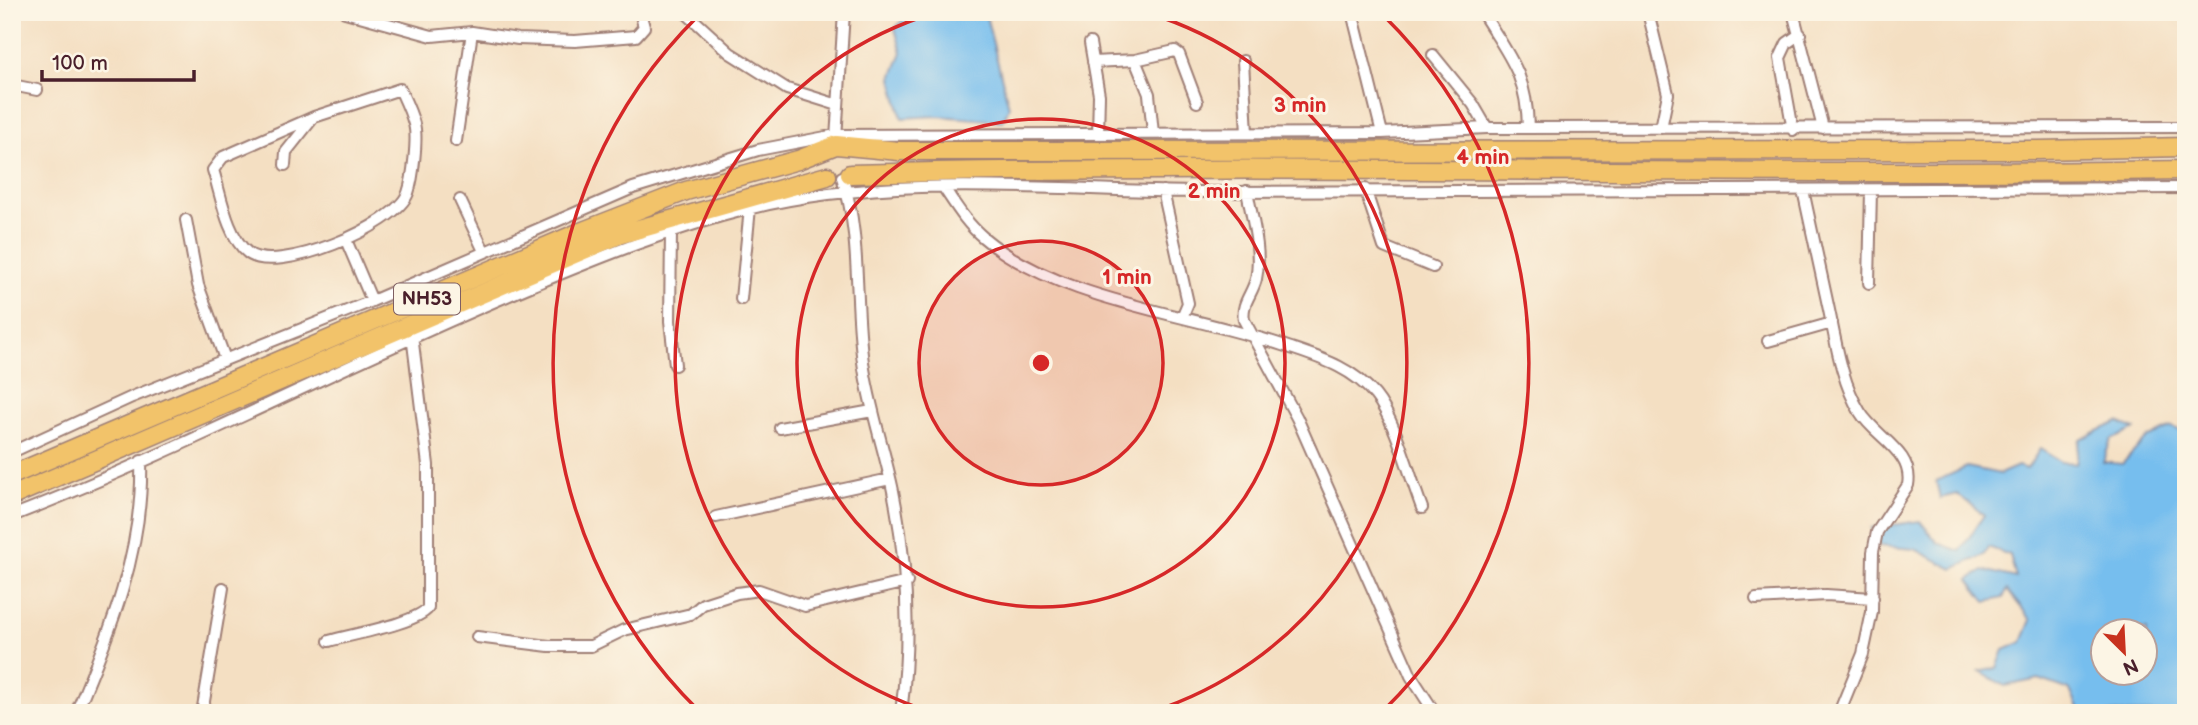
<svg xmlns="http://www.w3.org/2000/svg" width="2198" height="725" font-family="'Balsamiq Sans',sans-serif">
	<rect width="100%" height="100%" fill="#fcf5e5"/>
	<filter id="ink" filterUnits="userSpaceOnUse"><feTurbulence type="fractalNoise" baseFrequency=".0143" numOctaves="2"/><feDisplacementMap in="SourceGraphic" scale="14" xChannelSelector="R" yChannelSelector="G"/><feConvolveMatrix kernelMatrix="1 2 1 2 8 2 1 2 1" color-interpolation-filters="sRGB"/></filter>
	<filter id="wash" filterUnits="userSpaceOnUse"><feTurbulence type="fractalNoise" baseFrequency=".00686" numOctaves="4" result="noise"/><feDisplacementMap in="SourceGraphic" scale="28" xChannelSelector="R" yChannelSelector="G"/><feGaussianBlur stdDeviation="1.57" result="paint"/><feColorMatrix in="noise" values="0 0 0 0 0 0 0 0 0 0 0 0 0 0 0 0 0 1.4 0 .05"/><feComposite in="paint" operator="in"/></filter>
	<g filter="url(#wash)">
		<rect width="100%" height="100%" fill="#f4dfc2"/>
		<path fill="#76beee" stroke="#606e8c" stroke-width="2" fill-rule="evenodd" d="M915 12H985L1009 107 1003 121 937 116 902 118 892 78 902 52 895 29 905 17Z
			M2118 422 2135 429 2111 440 2103 462 2122 464 2147 438 2172 427 2181 431 2186 423V713H2080L2070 690 2039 679 2005 686 1980 672 1997 668 2004 650 2022 642 2031 620 2007 590 2003 598 1986 602 1969 580 1983 570 2016 578 2010 555 1988 547 1984 555 1953 569 1915 549 1880 546 1871 528 1920 521 1938 543 1960 551 1984 515 1957 494 1940 498 1936 481 1967 467 2000 474 2018 466 2027 469 2040 449 2061 462 2076 463 2080 439ZM2104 630H2146V672H2104Z"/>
	</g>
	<g filter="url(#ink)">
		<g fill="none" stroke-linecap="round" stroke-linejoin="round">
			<defs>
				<path id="minor" d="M345 12 432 36 472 32 518 39 575 41 636 36 644 27 640 12
					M685 12 730 53 787 89 838 105
					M1352 12 1382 133
					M1482 12C1509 56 1527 74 1528 128
					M1648 12 1668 94 1661 128
					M1793 12 1823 128
					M1090 43 1099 95 1098 134
					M1433 55 1473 104 1487 128
					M1135 60 1149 94 1153 133
					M1243 61 1247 133
					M1093 62 1135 60 1175 51 1179 54 1197 102
					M12 85 37 90
					M400 89C405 100 411 112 414 124 418 137 413 179 408 193 396 226 276 276 248 253 227 236 221 195 213 170L223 157 314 117Z
					M1793 130 1780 58 1787 43 1800 34
					M836 139 844 12
					M456 141 472 32
					M285 165 286 152 313 118
					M842 177C862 235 854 302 863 362 869 406 884 448 893 491 908 566 911 637 901 713
					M944 188C956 206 967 224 984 238 1060 302 1194 314 1288 347 1320 358 1352 367 1375 395 1395 419 1410 477 1422 508
					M1365 189 1384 247 1433 267
					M1803 190C1812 230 1820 270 1829 310 1836 343 1842 383 1860 412 1875 437 1914 452 1908 485L1877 532 1873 552 1872 612 1863 654 1839 713
					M1163 191 1188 303 1182 317
					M1247 191C1252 218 1262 252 1256 279 1252 295 1241 303 1244 320L1297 418 1411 676 1435 713
					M460 200 484 251
					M186 220 198 285 225 359
					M671 233 670 321 675 365
					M346 240 372 301
					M1869 283 1871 190
					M741 299 750 208
					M1768 341 1832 323
					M780 428 872 411
					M12 452 132 397 372 301 633 188 758 150 836 135 1382 133 1487 128 2186 127
					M12 516C187 448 353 360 526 288 598 258 672 228 748 209 898 171 1066 192 1219 192 1541 190 1863 190 2186 188
					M716 517 890 479
					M1756 599 1826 595 1873 598
					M477 637 549 646H591L624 630 691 614 703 604 737 593 759 590 805 606 907 582
					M329 641C352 634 415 624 428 608V465L412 335
					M76 713C110 633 144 549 141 461
					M202 713 223 588"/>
				<path id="trunk" d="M850 174C1295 163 1741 177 2186 170
					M12 475 578 233 686 191 798 160 836 145 899 151 2039 150 2186 147
					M12 496 621 234 827 176"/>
			</defs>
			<use href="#minor" stroke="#9f7f76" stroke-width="14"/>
			<use href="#trunk" stroke="#9f7f76" stroke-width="21"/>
			<use href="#minor" stroke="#fff" stroke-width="10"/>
			<use href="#trunk" stroke="#f2c36a" stroke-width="18"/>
		</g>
	</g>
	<circle cx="1041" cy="363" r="122" fill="#d62828" fill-opacity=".12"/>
	<g fill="none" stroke="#d62828" stroke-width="3.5">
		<circle cx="1041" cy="363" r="122"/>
		<circle cx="1041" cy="363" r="244"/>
		<path d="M931 712A366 366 0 0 1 934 13M1148 13A366 366 0 0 1 1151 712"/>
		<path d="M699 711A488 488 0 0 1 699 15M1383 15A488 488 0 0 1 1383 711"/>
	</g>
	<g text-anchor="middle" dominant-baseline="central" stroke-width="6" stroke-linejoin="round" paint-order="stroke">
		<rect fill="#fcf5e5" stroke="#7f5f63" stroke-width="2" x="394" y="283.5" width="66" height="31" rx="5"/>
		<g font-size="19" font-weight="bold" fill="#4a1f2b">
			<text x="427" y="299">NH53</text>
		</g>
	</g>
	<circle cx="1041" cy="363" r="10" fill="#d62828" stroke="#fcf5e5" stroke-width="3.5"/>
	<g font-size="21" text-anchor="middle" font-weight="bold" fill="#d62828" stroke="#fcf5e5" stroke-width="6" stroke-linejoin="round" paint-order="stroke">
		<text x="1300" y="112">3 min</text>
		<text x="1483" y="164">4 min</text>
		<text x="1214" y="198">2 min</text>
		<text x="1127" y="284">1 min</text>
	</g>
	<rect width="2198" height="725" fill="none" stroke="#fcf5e5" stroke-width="42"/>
	<g transform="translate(2124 652) rotate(156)"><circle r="33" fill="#fcf5e5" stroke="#b59f9b" stroke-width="2"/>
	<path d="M0-5L12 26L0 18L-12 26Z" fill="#c8321e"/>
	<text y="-10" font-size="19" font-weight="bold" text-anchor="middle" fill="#4a1f2b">N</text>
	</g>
	<path d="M42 70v10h152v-10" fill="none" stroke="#4a1f2b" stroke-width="3.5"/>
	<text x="52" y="70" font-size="21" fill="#4a1f2b" stroke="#fcf5e5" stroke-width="5" paint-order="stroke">100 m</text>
</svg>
